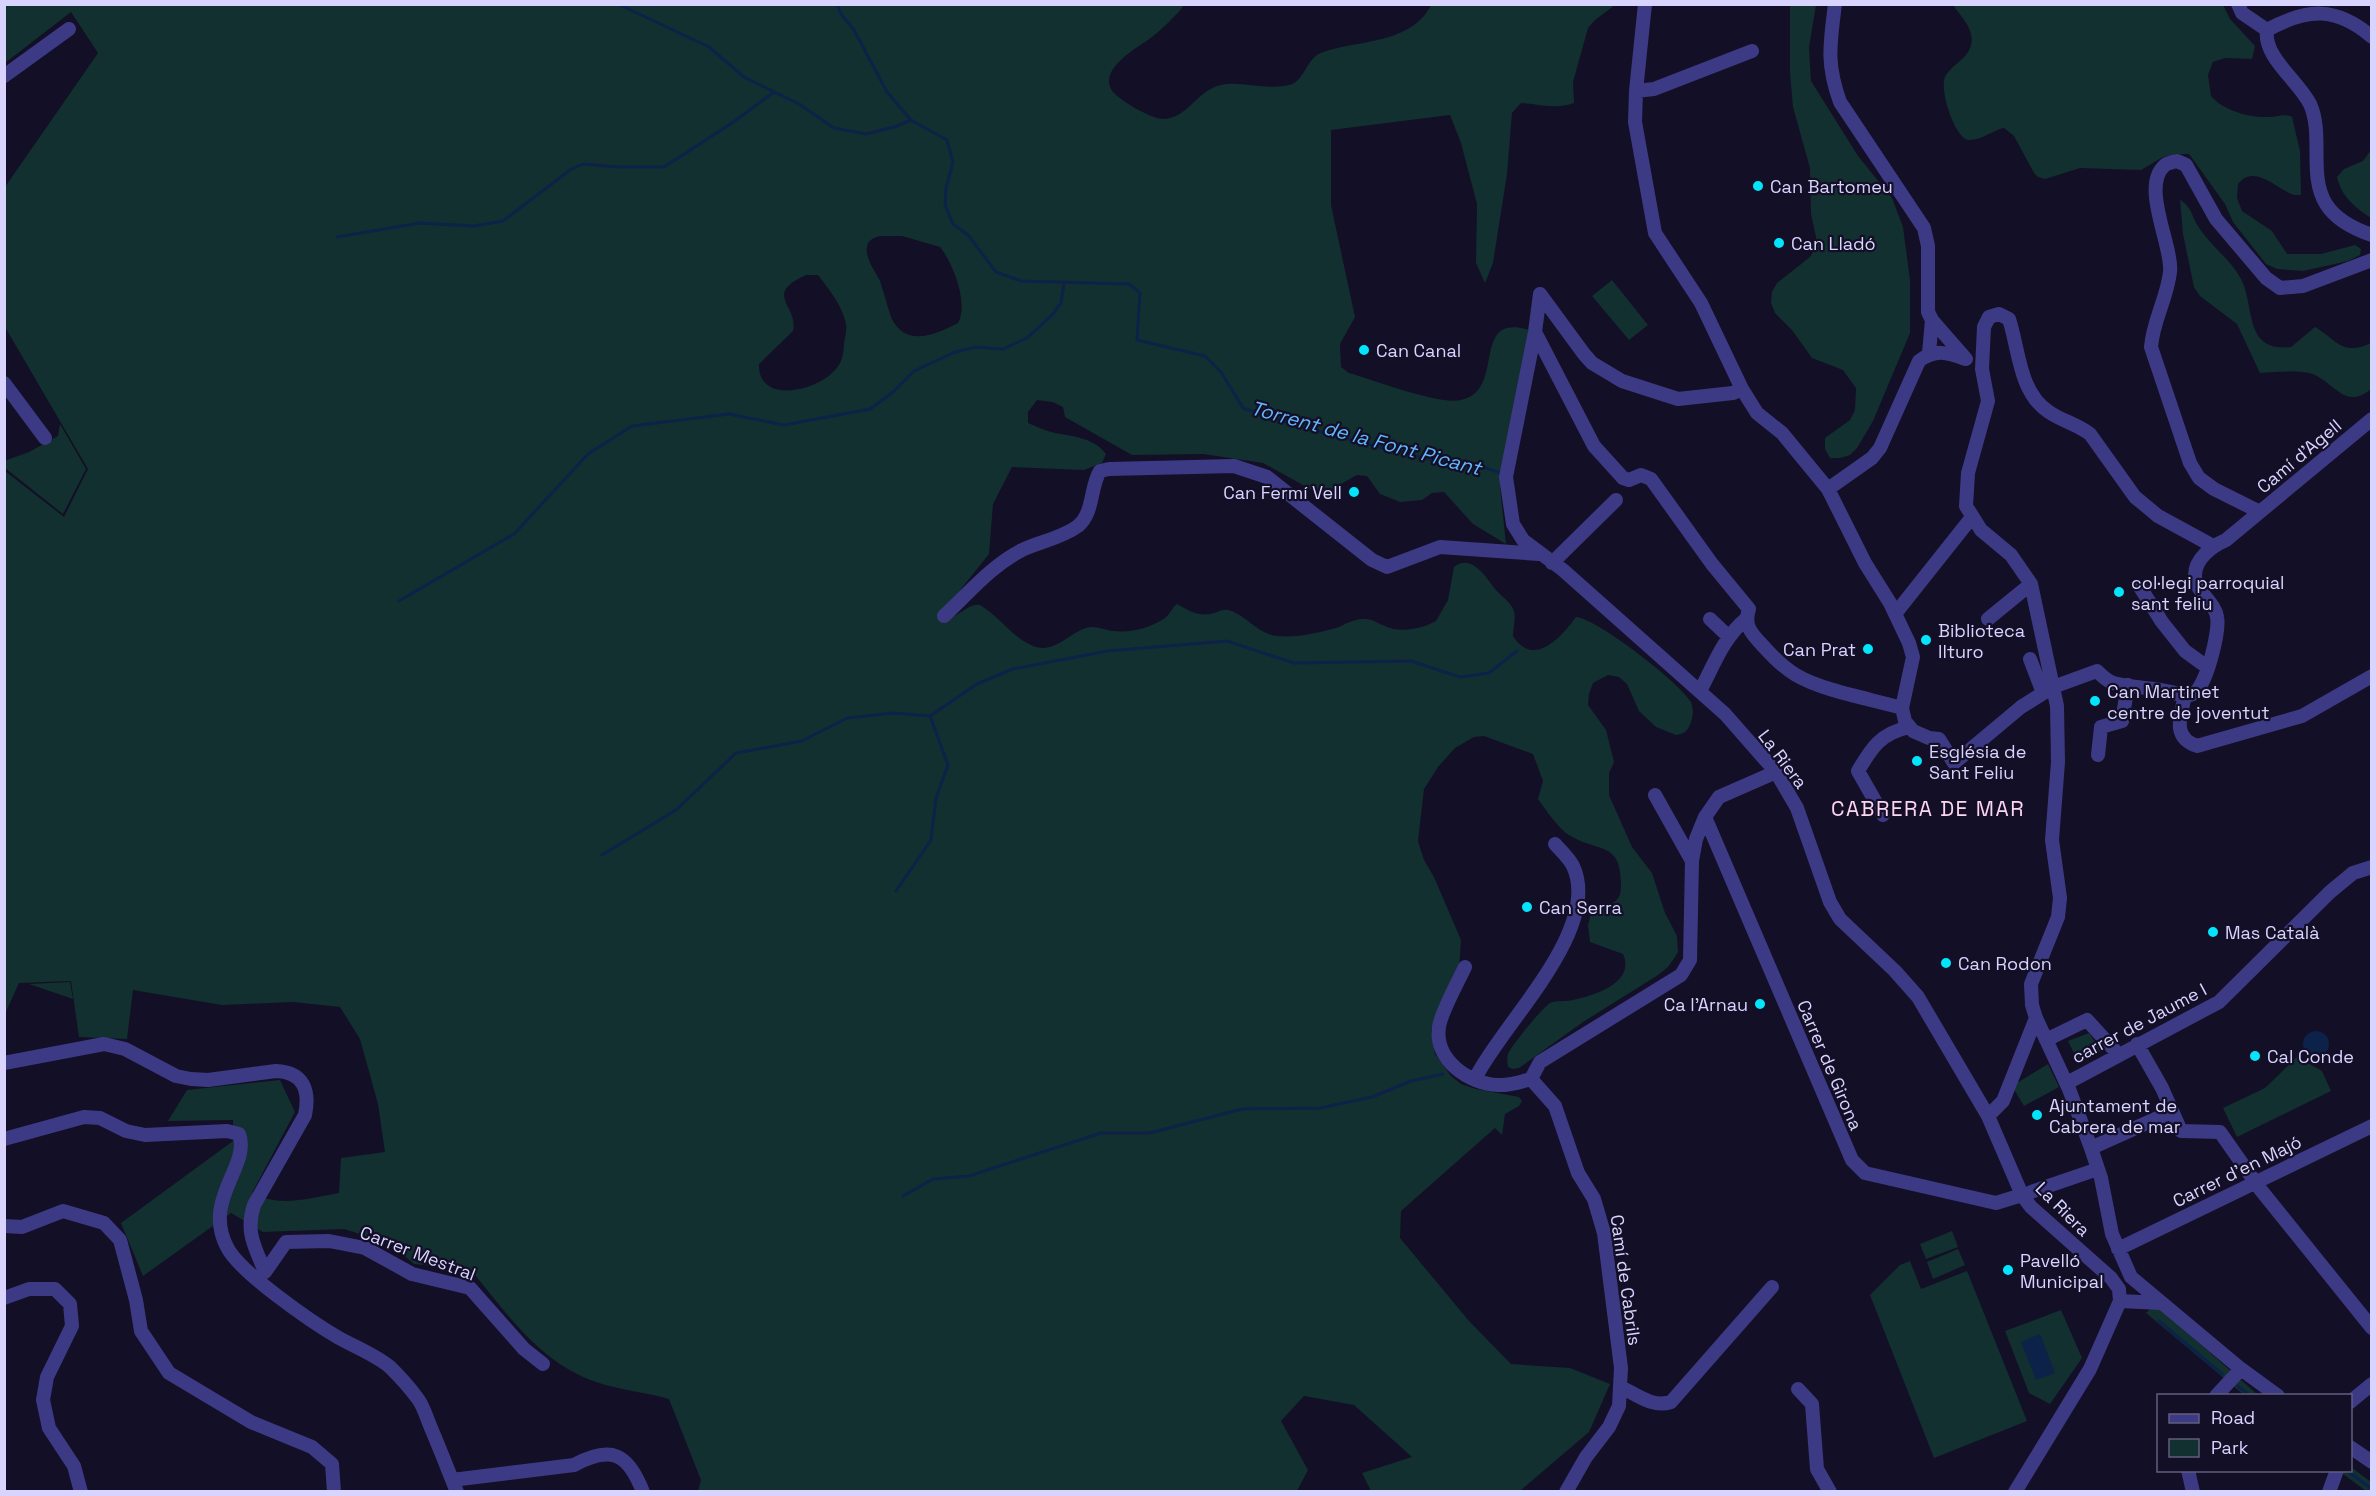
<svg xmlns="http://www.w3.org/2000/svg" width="2376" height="1496" font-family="'Space Grotesk',sans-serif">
	<rect width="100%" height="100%" fill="#130f26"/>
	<path fill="#12302f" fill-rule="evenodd" d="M5 5H1184C1179 13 1161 30 1152 37 1139 47 1100 67 1111 89 1116 99 1153 120 1164 119 1188 117 1195 94 1217 86 1238 79 1263 91 1289 85 1305 82 1306 57 1323 52 1358 40 1412 44 1431 5H1615L1595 20 1588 28 1573 82 1574 103C1555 110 1540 104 1521 103L1512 113 1507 174 1495 250 1493 263 1485 283 1476 263 1477 204 1461 143 1450 115 1331 130V205L1355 317 1340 344 1341 367 1349 373C1374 380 1438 405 1461 400 1507 391 1469 312 1529 330L1500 487 1506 544 1473 524 1444 492 1432 493 1422 500 1400 502 1380 494 1367 476 1357 475 1321 495 1263 463 1203 454 1132 455 1065 417 1063 407 1053 402 1037 400 1028 412V423C1036 426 1044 430 1051 432 1069 436 1094 437 1106 454L1102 463 1084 470 1012 467 993 504 989 554 945 609 943 619C960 618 967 603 980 605 999 616 1011 636 1031 645 1053 656 1067 634 1086 628 1095 625 1103 630 1113 631 1131 633 1150 628 1165 618 1170 614 1172 608 1177 604 1188 610 1196 616 1210 614 1217 613 1221 609 1228 610 1244 613 1257 634 1277 636 1294 638 1319 633 1336 628 1346 624 1354 618 1366 619 1372 619 1377 623 1383 625 1399 634 1421 629 1436 621L1448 600 1454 567C1471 553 1486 577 1495 589 1501 596 1511 602 1514 611 1516 618 1513 629 1513 636 1534 669 1562 636 1576 617 1598 619 1680 683 1691 702 1694 709 1693 718 1690 725 1687 731 1684 734 1676 735L1656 727 1639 711 1627 684 1619 677 1608 675 1593 683 1589 694 1588 705 1606 730 1614 762 1609 773V795L1632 847 1652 873 1665 913 1677 936 1678 952 1675 957 1668 967 1658 975 1583 1022 1519 1068 1513 1069 1508 1067C1507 1063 1507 1058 1508 1054 1511 1046 1543 1007 1550 1003 1557 1000 1565 1002 1573 1000 1593 996 1636 983 1623 954L1590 942 1588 925 1593 906C1611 903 1621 906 1621 884 1621 840 1597 853 1569 835 1559 829 1545 809 1538 799L1543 781 1533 754 1484 736 1474 737 1455 748 1438 767 1424 789 1418 841 1424 860 1434 877 1461 940 1459 970 1431 1030 1435 1054 1451 1076 1461 1084 1476 1089 1519 1097 1522 1101 1519 1106 1505 1114 1502 1135 1495 1128 1401 1211 1400 1238 1469 1321 1511 1364 1570 1368 1610 1384 1589 1432 1520 1491H1371L1362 1473 1412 1457 1354 1405 1304 1396 1281 1421 1308 1470 1297 1491H698L701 1480 669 1399C645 1392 619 1390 596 1382 540 1363 507 1314 471 1270L414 1264 391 1244 344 1229 263 1232 231 1213 143 1276 121 1223 233 1141V1120L168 1121 187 1090 280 1080 295 1112 252 1193C279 1208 310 1198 339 1193L341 1158 385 1152 378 1104 360 1039 340 1007 293 1002 222 1005 133 990 127 1039 79 1037 71 981 19 983 5 1014V471L64 517 88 469 5 327V187L98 53 71 12 5 63ZM880 236H902L940 247C953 263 969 304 958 323 935 335 905 348 891 317 887 305 884 293 880 281 875 271 865 258 867 247 868 240 873 238 880 236ZM806 275H818C829 289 843 307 846 324 847 330 845 336 844 343 844 349 843 355 841 361 829 390 757 408 759 364L793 331C799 305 762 295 806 275Z
		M1790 5H1816L1809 47 1811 81 1858 156 1892 198 1903 227 1910 280V333L1873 421 1857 448 1850 455 1840 458H1830L1825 449V438L1850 420 1855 410 1856 388 1843 370 1812 358 1792 330 1775 313 1771 303 1772 292 1777 283 1810 257 1816 247V237L1811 214 1810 168 1793 107 1790 73Z
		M1953 5H2223L2230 19 2255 46 2252 59 2225 58 2213 62 2208 75 2211 96C2224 111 2250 118 2269 117 2278 117 2284 113 2292 117L2300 151 2301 195H2294C2277 190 2255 163 2238 184L2237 198 2242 211 2272 231 2287 254H2321L2355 245 2361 249 2360 255 2348 261 2303 271 2277 269 2266 264 2233 222 2225 204 2189 154H2176L2163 157 2141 170 2080 168 2045 179 2038 177 2034 173 2014 136 2004 128C1993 130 1982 140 1970 140 1955 141 1939 89 1945 77 1951 65 1967 60 1971 45 1975 29 1961 17 1953 5Z
		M2371 150V218C2355 207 2342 198 2337 177L2344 169 2363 161Z
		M2180 200C2192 207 2191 215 2198 226 2210 246 2232 260 2242 281 2255 309 2244 352 2291 347L2315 327C2336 339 2342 357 2371 343V389C2344 412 2333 379 2309 373 2293 370 2276 372 2260 373L2237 324 2200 296 2194 287 2183 234Z
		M1612 280 1648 325 1629 340 1592 296Z
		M60 424 86 469 63 514 5 468 4 461 29 452 58 436Z
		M70 982 73 999 29 984Z
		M2089 1033 2101 1051 2079 1064 2068 1041Z
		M2297 1057 2322 1071 2331 1091 2237 1137 2223 1108 2265 1088Z
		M2048 1064 2059 1087 2024 1106 2012 1086Z
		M1952 1231 1958 1247 1926 1259 1920 1244Z
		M1958 1249 1965 1265 1933 1279 1927 1262Z
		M1910 1261 1921 1289 1967 1271 2027 1421 1934 1458 1870 1295 1900 1265Z
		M2155 1304 2258 1395H2244L2146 1313Z
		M2061 1310 2082 1358 2050 1404 2029 1393 2005 1331Z
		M2351 1467 2371 1482V1491H2366L2339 1471 2350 1470Z"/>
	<path fill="#0c2248" d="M2303 1044a13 13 0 1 1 26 0a13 13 0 1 1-26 0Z
		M2040 1334 2055 1373 2036 1380 2021 1342Z"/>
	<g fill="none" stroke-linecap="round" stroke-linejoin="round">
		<path stroke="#0c2248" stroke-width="3" d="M618 4 709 47 744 77 799 104 834 128 866 134 894 127 911 120
			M837 4 841 14 854 30 887 92 911 120 947 140 953 162 946 188 945 205 953 224 968 235 996 272 1021 281 1129 284 1140 293 1137 340 1205 356 1221 372 1243 408 1293 425 1423 458 1486 468 1501 473
			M337 237 420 223 474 226 503 221 570 170 583 164 617 167H664L732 123 774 92
			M399 601 514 534 588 454 632 426 729 414 784 425 870 409 892 393 914 371 955 352 976 347 1003 349 1027 338 1052 315 1061 303 1064 283
			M602 855 676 810 736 753 802 741 847 718 894 713 930 716 977 684 1013 669 1107 651 1227 641 1294 663 1411 661 1460 677 1489 673 1517 651
			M896 891 931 840 936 798 948 765 930 716
			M903 1196 933 1179 969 1176 1101 1133H1150L1242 1109 1320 1108 1372 1097 1411 1081 1443 1074
			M2159 1321 2222 1374
			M2238 1386 2250 1396
			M2346 1470 2372 1489"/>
		<path stroke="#3d3a85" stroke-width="14" d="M1645 4 1636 91 1635 122 1655 233 1701 303 1742 389 1757 413 1782 433 1828 489 1865 563 1890 603 1909 643 1913 657 1902 708 1905 721 1913 731 1929 738 1939 739 1954 763 2021 707 2053 687 2097 671C2101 675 2106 680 2111 682 2125 688 2154 687 2171 692 2177 694 2187 697 2193 694 2206 688 2220 631 2217 617 2215 602 2196 592 2195 577 2194 559 2212 546 2226 540L2372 419
			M1835 4C1830 44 1826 63 1840 102L1924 228 1928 246V312L1932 320 1966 359
			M2238 4 2242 13 2267 30
			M2372 37C2336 6 2307 8 2267 30 2263 57 2298 80 2310 104 2324 135 2308 175 2326 204 2336 220 2354 229 2372 235
			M4 76 69 29
			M1636 91 1654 89 1752 51
			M1540 294 1535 332 1506 477 1513 524 1523 540 1563 570 1725 714 1776 772 1797 808 1830 902 1840 919 1895 971 1918 997 1988 1116 2022 1195 2031 1207 2111 1278 2119 1289 2120 1301
			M1540 294 1584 354 1592 363 1622 381 1678 399 1733 393 1742 389
			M1535 332 1594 446 1623 478 1629 480 1641 475 1651 479 1712 564 1749 609C1743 627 1753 635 1765 648 1774 658 1784 668 1796 675 1823 691 1871 699 1902 708
			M1929 353 1932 320
			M4 383 45 438
			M1828 489 1872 458 1880 448 1919 361C1935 349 1947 352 1965 359
			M2260 512 2214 489 2199 478 2190 463 2151 347C2153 320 2167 299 2170 272 2173 246 2140 186 2165 165 2168 163 2173 162 2177 161L2186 165 2216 219 2266 278 2280 288 2303 286 2372 260
			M2213 546 2158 516 2135 497 2090 434C2077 424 2062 421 2049 412 2019 393 2019 349 2009 319L1999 314 1989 317 1984 327 1982 369 1988 401 1968 473 1966 506 1981 530 2011 555 2031 584 2057 706 2058 762 2052 840 2060 898 2058 917 2031 984 2032 1005 2036 1018 2069 1089 2091 1148 2101 1178 2112 1234 2131 1277 2241 1369 2278 1396
			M1552 563 1616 500
			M2140 587 2162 622 2185 651 2207 667
			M1895 614 1972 517
			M944 616C969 593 991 566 1022 550 1039 542 1062 538 1078 526 1094 513 1090 487 1100 471L1109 469 1234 466 1267 477 1372 560 1387 567 1440 547 1539 554
			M1710 619 1729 637
			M1988 619 2031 584
			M2030 659 2043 693
			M1700 691C1714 665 1723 638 1746 619
			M2185 695C2181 716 2171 737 2197 746L2302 716 2372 676
			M2098 755 2101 727 2122 721 2128 685
			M1655 795 1692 861
			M1883 815 1858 771C1872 747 1881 733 1910 727
			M1705 817 1852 1160 1865 1173 1996 1203 2022 1195
			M1465 967C1458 982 1441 1012 1439 1027 1434 1060 1469 1084 1498 1085 1509 1086 1520 1082 1531 1079
			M2046 1040 2087 1020 2118 1054
			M2137 1044 2162 1088 2181 1131 2220 1132 2260 1189 2372 1328
			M4 1063 104 1044 125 1049 176 1076 191 1079 208 1080 276 1071C304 1072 310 1091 305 1115L254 1205C245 1232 255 1247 265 1272L286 1242 329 1241 365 1248 412 1274 470 1288 524 1349 543 1364
			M1475 1079C1500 1026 1603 930 1573 866 1569 858 1561 851 1555 844
			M1531 1079 1555 1106 1578 1173 1594 1199 1604 1233 1621 1368 1619 1406 1609 1427 1586 1457 1566 1492
			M1531 1079 1540 1062 1681 975 1690 960 1692 861 1696 839 1705 817 1719 797 1776 772
			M2067 1083 2219 1002 2330 892 2353 873 2372 867
			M1988 1116 2003 1101 2036 1018
			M4 1139 84 1117 100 1118 126 1131 145 1135 227 1131 239 1134C251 1166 202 1199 227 1247 239 1272 313 1323 339 1338 355 1347 378 1356 391 1368 400 1377 410 1388 418 1399 424 1407 427 1419 431 1428 440 1449 448 1470 457 1492
			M2091 1148 2171 1112
			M2031 1192 2098 1169
			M4 1226 22 1227 63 1211 104 1223 120 1240 136 1300 141 1331 169 1373 251 1422 312 1447 332 1464 334 1492
			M2118 1249 2372 1126
			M4 1298 29 1289H55L70 1304 72 1326 47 1377 43 1400 49 1428 74 1466 81 1492
			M2120 1301 2162 1303
			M1621 1387C1637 1395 1653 1408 1671 1402L1772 1287
			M1798 1389 1812 1404 1817 1469 1830 1492
			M2216 1396 2241 1369
			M2350 1402 2372 1384
			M2350 1447 2372 1462
			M2188 1470 2193 1492
			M452 1480 574 1465C611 1445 628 1453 643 1492
			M2015 1492 2090 1369 2120 1301
			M2329 1492 2337 1470"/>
	</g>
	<g fill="#00e5ff" stroke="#130f26" stroke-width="2">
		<circle cx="1758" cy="186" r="6"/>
		<circle cx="1779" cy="243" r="6"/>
		<circle cx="1364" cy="350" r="6"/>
		<circle cx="1354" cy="492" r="6"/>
		<circle cx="2119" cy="592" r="6"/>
		<circle cx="1926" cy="640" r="6"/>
		<circle cx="1868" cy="649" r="6"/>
		<circle cx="2095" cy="701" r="6"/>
		<circle cx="1917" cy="761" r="6"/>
		<circle cx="1527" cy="907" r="6"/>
		<circle cx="2213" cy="932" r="6"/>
		<circle cx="1946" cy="963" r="6"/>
		<circle cx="1760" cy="1004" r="6"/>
		<circle cx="2255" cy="1056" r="6"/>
		<circle cx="2037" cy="1115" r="6"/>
		<circle cx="2008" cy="1270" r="6"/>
	</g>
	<g text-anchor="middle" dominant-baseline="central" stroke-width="4.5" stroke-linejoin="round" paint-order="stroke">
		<g font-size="18" fill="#d9d4ff" stroke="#130f26" text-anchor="start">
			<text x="1770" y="186">Can Bartomeu</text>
			<text x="1791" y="243">Can Lladó</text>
			<text x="1376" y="350">Can Canal</text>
			<text x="1342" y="492" text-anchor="end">Can Fermí Vell</text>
			<text x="2131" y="582">col·legi parroquial<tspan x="2131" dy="21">sant feliu</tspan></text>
			<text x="1938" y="630">Biblioteca<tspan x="1938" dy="21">Ilturo</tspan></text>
			<text x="1856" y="649" text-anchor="end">Can Prat</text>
			<text x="2107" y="691">Can Martinet<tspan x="2107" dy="21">centre de joventut</tspan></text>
			<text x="1929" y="751">Església de<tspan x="1929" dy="21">Sant Feliu</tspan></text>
			<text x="1539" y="907">Can Serra</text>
			<text x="2225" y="932">Mas Català</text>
			<text x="1958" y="963">Can Rodon</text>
			<text x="1748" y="1004" text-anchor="end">Ca l'Arnau</text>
			<text x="2267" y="1056">Cal Conde</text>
			<text x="2049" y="1105">Ajuntament de<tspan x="2049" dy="21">Cabrera de mar</tspan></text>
			<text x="2020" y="1260">Pavelló<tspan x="2020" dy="21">Municipal</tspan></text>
		</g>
		<g font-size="18" fill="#d9d4ff" stroke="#130f26">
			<text transform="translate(2299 456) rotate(-40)">Camí d'Agell</text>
			<text transform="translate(1783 759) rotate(53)">La Riera</text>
			<text transform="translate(2139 1023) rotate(-28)">carrer de Jaume I</text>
			<text transform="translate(1830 1065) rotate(67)">Carrer de Girona</text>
			<text transform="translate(2237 1171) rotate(-26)">Carrer d'en Majó</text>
			<text transform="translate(2063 1209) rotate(45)">La Riera</text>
			<text transform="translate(418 1253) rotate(21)">Carrer Mestral</text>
			<text transform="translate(1626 1280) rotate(82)">Camí de Cabrils</text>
		</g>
		<g font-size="20" font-style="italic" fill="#62b6ff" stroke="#130f26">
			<text transform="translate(1366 438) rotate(15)">Torrent de la Font Picant</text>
		</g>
		<g font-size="21" letter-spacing="1.5" fill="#ffd6f0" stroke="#130f26">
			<text x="1928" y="808">CABRERA DE MAR</text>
		</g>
	</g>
	<rect width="2376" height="1496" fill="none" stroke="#d9d4ff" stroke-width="12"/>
	<rect x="2157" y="1394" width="195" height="78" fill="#130f26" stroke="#625e7d" stroke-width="1.5"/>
	<rect x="2169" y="1414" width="30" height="9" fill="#3d3a85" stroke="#625e7d" stroke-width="1.5"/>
	<text x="2211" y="1424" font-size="18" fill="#d9d4ff">Road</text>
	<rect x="2169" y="1439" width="30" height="18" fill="#12302f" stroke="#625e7d" stroke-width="1.5"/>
	<text x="2211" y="1454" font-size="18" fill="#d9d4ff">Park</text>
</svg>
